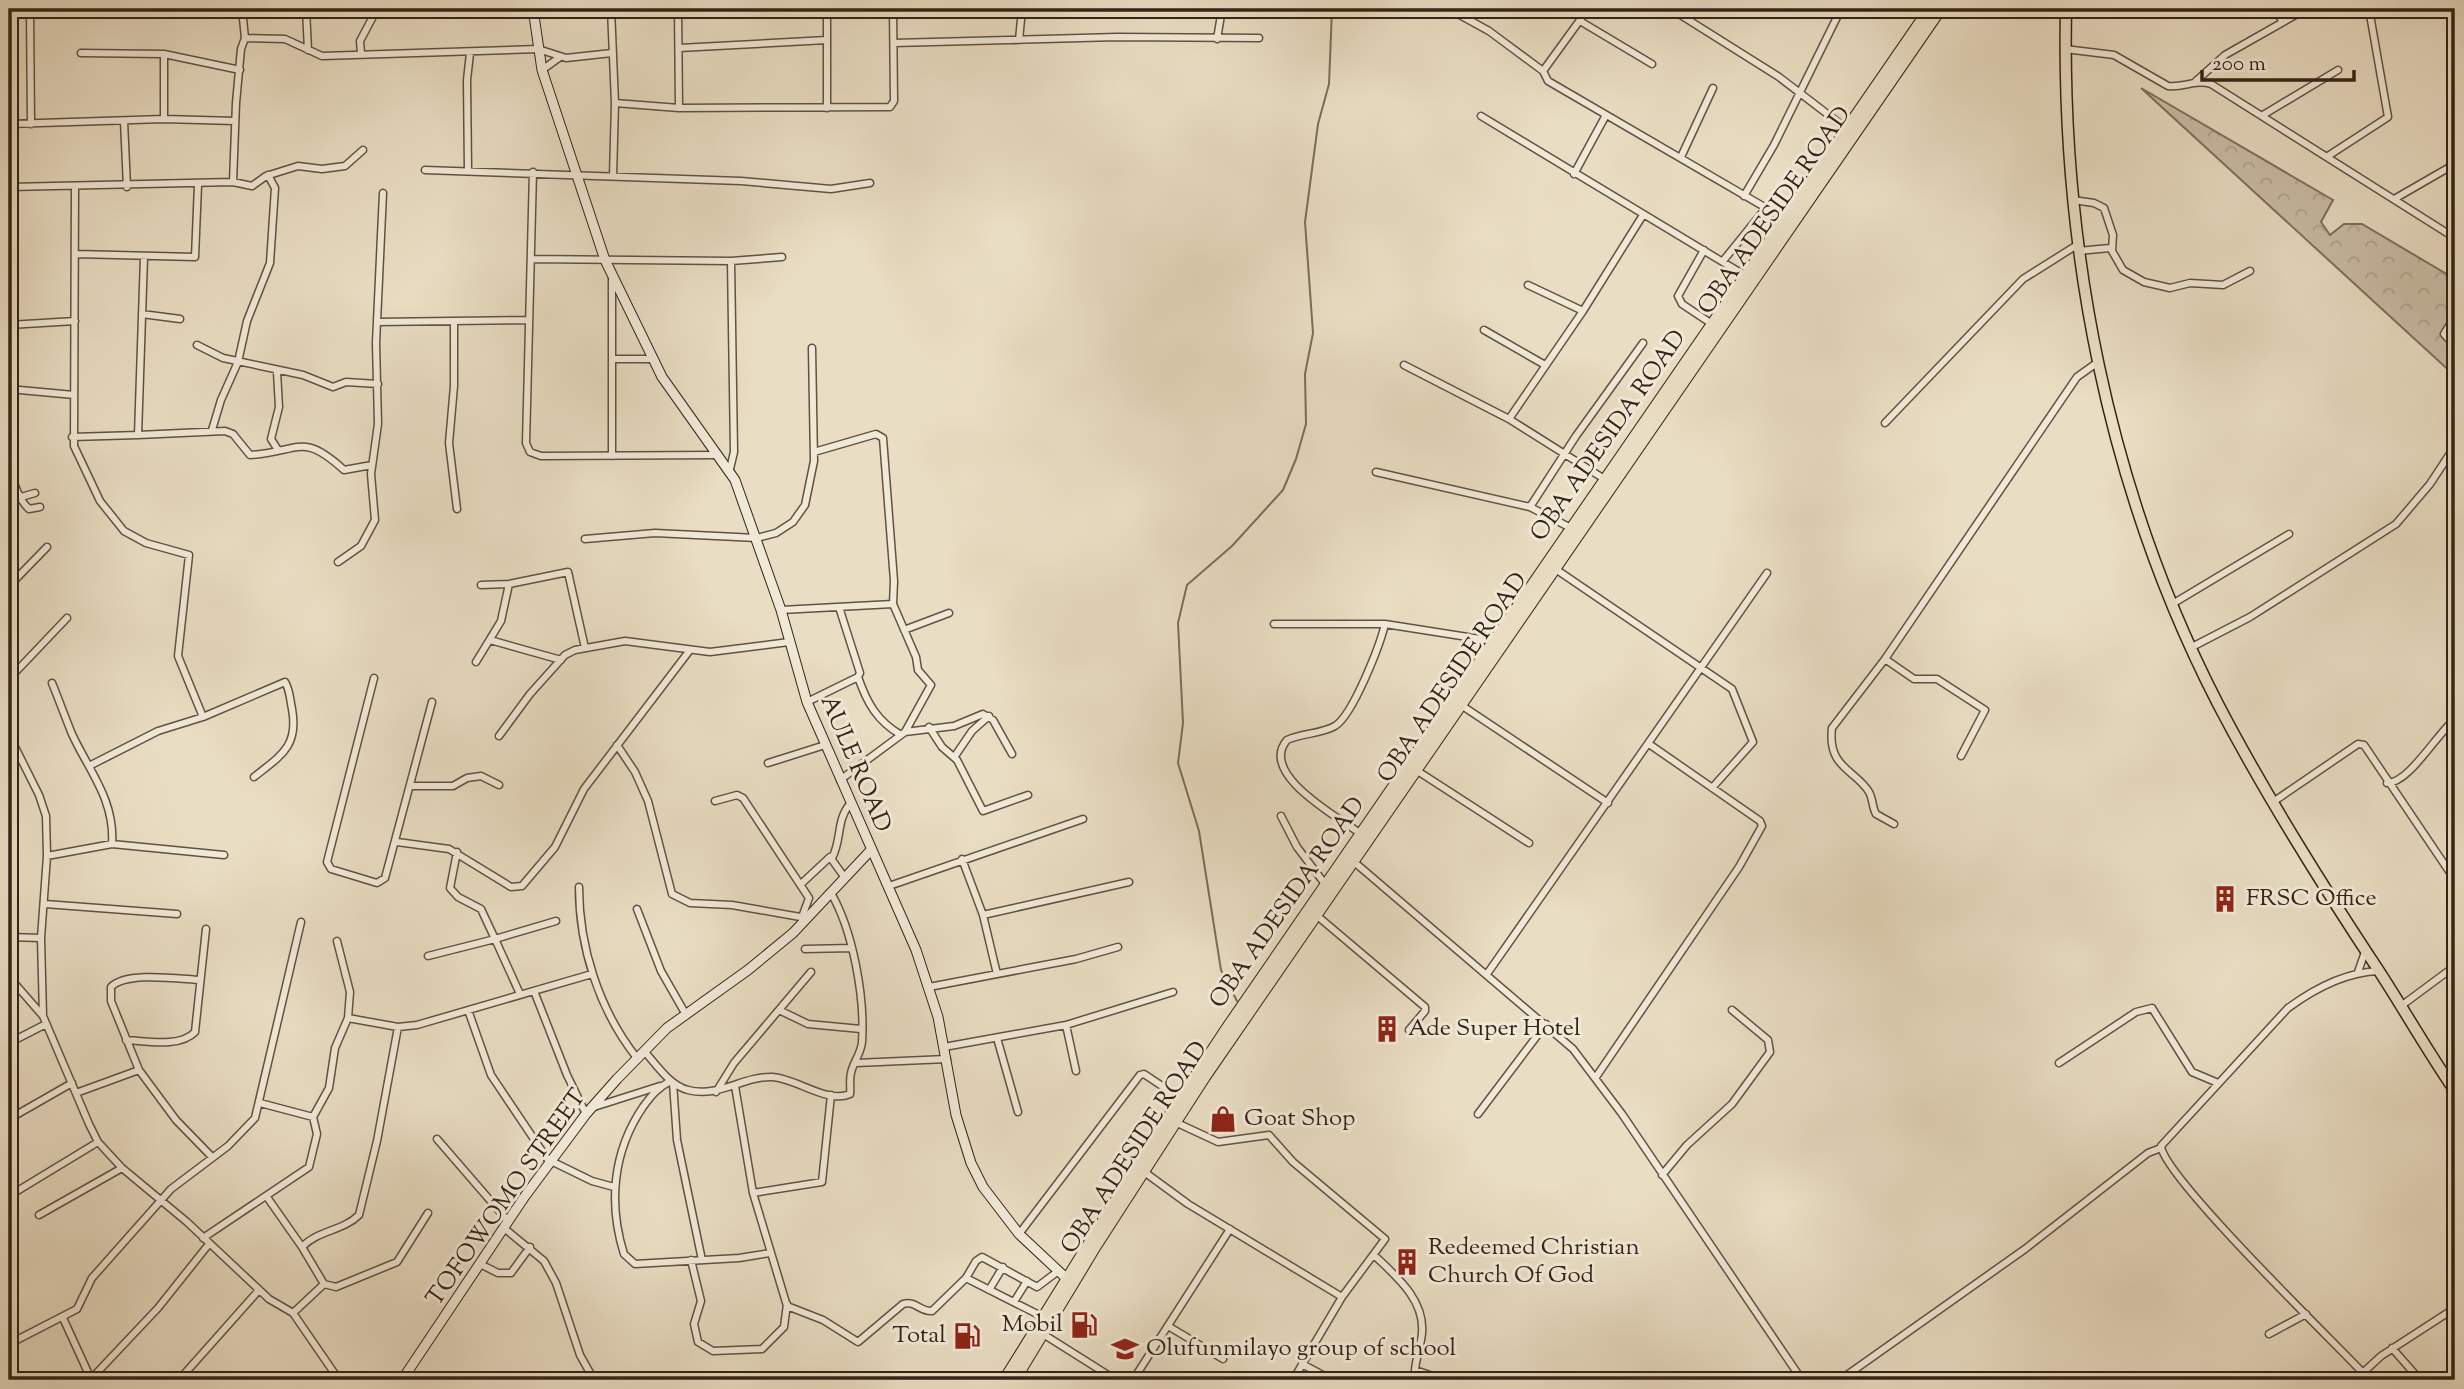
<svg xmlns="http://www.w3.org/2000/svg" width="2464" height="1389" font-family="'Sorts Mill Goudy',serif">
	<defs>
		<pattern id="forest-crowns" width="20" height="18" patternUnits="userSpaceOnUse" patternTransform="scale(1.75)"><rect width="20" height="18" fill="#cabda6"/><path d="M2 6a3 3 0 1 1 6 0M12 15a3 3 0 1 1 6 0" fill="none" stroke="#aea28e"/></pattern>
	</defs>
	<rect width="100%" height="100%" fill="#e9ddc3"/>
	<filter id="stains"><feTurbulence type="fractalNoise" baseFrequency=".00286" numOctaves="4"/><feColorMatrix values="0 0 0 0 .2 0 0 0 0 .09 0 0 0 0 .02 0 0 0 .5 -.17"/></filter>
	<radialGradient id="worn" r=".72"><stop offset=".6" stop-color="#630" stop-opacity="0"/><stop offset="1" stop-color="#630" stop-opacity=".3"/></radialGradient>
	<path fill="url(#forest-crowns)" stroke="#7f705e" stroke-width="2" d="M2141 88 2333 200 2321 222 2330 235 2344 224H2362L2455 279V376Z"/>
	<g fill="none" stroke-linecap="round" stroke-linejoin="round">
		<path stroke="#7b6d5a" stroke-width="2" d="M1237 1001 1221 970 1199 831 1178 763 1183 723 1178 623 1187 585 1232 546 1283 490 1296 459 1306 424 1305 374 1313 333 1305 222 1318 124 1329 84 1332 9"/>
		<defs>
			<path id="street" d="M30 9 31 124
				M306 9 308 50
				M611 9 615 103 613 176
				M678 9 679 108
				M827 9V108
				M1449 9 1489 31 1543 71 1548 81 1785 219
				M1671 9 1779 77 1847 129
				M2273 9 2283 21
				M1580 21 1652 64
				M245 38 285 39 322 56 538 49 566 58 612 53
				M1217 39 1222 9
				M1019 40 1022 9
				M894 43 1117 37 1259 38
				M679 48 827 40
				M2065 49 2114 55 2168 86C2184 88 2195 79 2211 84L2455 238
				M81 53 164 54 240 70
				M361 53 360 41 377 9
				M164 54V119
				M542 70 560 57
				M1543 71 1588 9
				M2196 81 2225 55 2306 9
				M615 103 679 108 890 107 894 101 893 9
				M2263 115 2338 70
				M1481 116 1746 276
				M124 121 127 187
				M9 124 164 119 235 121
				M2328 156 2388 117 2369 9
				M1681 157 1713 88
				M425 170 741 181 831 189 870 183
				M468 170 467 80 470 53
				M533 172 526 443 530 452 541 456 716 455
				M1574 174 1606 115
				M233 182 236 103 241 49 245 38 242 9
				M9 187 233 182 252 186 266 176 298 166 322 169 345 166 363 150
				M75 187 74 446 100 501 124 531 146 543 189 555 178 656 203 717
				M1744 196 1774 145 1841 9
				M2396 198 2455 164
				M2073 200 2094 203 2104 208 2113 235 2112 251 2123 270 2144 282 2170 288 2190 283 2223 285 2250 271
				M1704 250 1678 296 1682 304 1712 324
				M2078 251 2110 248
				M76 254 195 257 198 185
				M531 259 731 261 782 257
				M1723 261 1765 209
				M1528 285 1583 311
				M142 314 180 319
				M2455 316 2444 334 2455 346
				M454 321V386L449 443 457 509
				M377 322 528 320
				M9 325 75 321
				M1484 330 1545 365
				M197 345 223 358 303 375 333 387 346 382 378 384
				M612 359H653
				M1404 365 1509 419 1606 480
				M277 372 279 407 271 439 278 450
				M9 389 74 395
				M1509 419 1583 311 1643 215
				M1885 423 2023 279 2077 245
				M212 430 221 400 238 362 247 321 270 263 275 188 268 175
				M138 435 225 431 233 434 250 455C300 452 301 431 344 470L372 465
				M72 437 138 435 144 257
				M814 452 876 434 883 438 894 581 893 604 916 657 918 670 931 685 905 732
				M9 456C11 474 16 497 29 509L40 507
				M612 456V279
				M730 469 734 452 731 261
				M1376 472 1530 507 1571 528
				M21 497 35 493
				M1530 507 1576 436 1643 343
				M585 539 655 533 757 538 776 533 793 522 805 505 814 461 812 348
				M338 562 361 546 375 520 371 474 378 424 376 343 383 193
				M1554 568 1732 689 1753 742 1712 788
				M481 585 509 584 568 572 585 648
				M9 586 47 547
				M2174 603 2289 534
				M839 607 860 673 858 677C867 703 877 721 901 735
				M781 610 893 604
				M1274 624H1385L1493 641
				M904 630 949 613
				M490 640 561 660
				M2192 647 2250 617 2396 524 2430 484 2455 446
				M1885 659 1914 679H1937L1985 710 1961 756
				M476 662 501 621 509 584
				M374 678 327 862 331 869 377 883 385 878 432 702
				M9 679 67 618
				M52 683C59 700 65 717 72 734 89 771 115 800 112 844
				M807 702 858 677
				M1461 705 1608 803
				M929 727 942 747 957 760 983 811 1028 795
				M9 735 39 795 46 816 47 856 41 938 43 1016 89 1124 98 1142 122 1168 187 1222 269 1299 293 1313 339 1380
				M499 736 530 694 565 655 575 650 625 641 710 652 789 642
				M617 745 635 772 648 801 672 894 690 903 732 905 806 918
				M955 756 972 731 989 716
				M768 763 825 745
				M91 765 158 731 203 717 285 682C290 690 290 700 292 709 299 747 280 756 254 777
				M1416 770 1529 843
				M840 780 905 732 954 726 983 714 993 720 1012 754
				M2387 783C2409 783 2436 735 2455 719
				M410 786H453L467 778 481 776 499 785
				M715 801 737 795 743 798 809 898 802 917
				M2273 802 2358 744 2364 745 2455 880
				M1281 816 1297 847 1325 884
				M1894 824 1876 814C1872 807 1873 799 1869 792 1856 770 1827 768 1832 728L1885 659 2077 377 2098 362
				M1361 834C1338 817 1258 774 1287 740 1302 733 1321 734 1335 726 1353 715 1380 645 1385 624
				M397 842 449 849 511 887 522 886 555 847 584 789 690 650
				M457 852 450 888 458 897 481 909 495 939 556 921
				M47 856 112 844 224 855
				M832 858C842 840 836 820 850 804
				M962 859 983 915 997 974
				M1353 861 1573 1049 1622 1114 1802 1380
				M801 884 830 857 845 878
				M889 886 1083 819
				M579 887C579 947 599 1010 637 1058
				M45 904 177 914
				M637 909 661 971 685 1013
				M1315 914 1425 1007V1011L1409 1030
				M983 915 1129 882
				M9 937 41 938
				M337 941 350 992 348 1018
				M805 949 852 948
				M428 956 495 939 520 994
				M2358 972 2365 952
				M1487 974 1767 573
				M9 977 43 1016
				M929 987 1076 959 1118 947
				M534 991 567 1075 586 1114
				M2401 1006 2455 966
				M468 1010 491 1075 550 1163
				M779 1010 808 1024 861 1029
				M1066 1025 1076 1071
				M997 1038 1018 1112
				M126 1040C146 1041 180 1048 195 1032L206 929
				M9 1043 46 1024
				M944 1047 1066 1025 1173 992
				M644 1051C657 1065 669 1085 688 1090 719 1098 743 1076 772 1077 796 1078 827 1104 850 1094 851 1087 849 1080 851 1073 853 1062 861 1054 862 1042 865 997 853 931 831 893
				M856 1063 947 1059
				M2059 1063 2136 1012 2152 1008 2192 1072 2218 1083
				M139 1070 176 1120 212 1157
				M1596 1077 1739 867 1762 826 1760 821 1649 744
				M671 1081C658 1087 651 1096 643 1107 613 1151 608 1203 624 1254L635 1264 739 1258 770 1253
				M673 1083 677 1140 702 1260
				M735 1086 753 1193 787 1306 823 1320 858 1342 903 1304C915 1300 920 1312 932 1311L966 1278 1043 1317
				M716 1092 734 1063 811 972
				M76 1093 139 1070 111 1001V987C126 971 179 979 200 980
				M260 1103 313 1117
				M594 1107 660 1086
				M1478 1114 1546 1024
				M9 1119 72 1083
				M1175 1122 1218 1142 1269 1135 1293 1162 1385 1239 1342 1297 1293 1380
				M437 1139 508 1221
				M551 1161 592 1181 614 1187
				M1143 1171 1188 1204 1342 1297
				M1662 1175 1687 1145 1732 1104 1770 1052 1768 1040 1732 1010
				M753 1193 822 1182 831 1095
				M9 1196 98 1142
				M267 1197 302 1247
				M39 1215 122 1168
				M504 1228 544 1261 556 1283 580 1355 594 1380
				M1019 1234 1140 1075 1144 1074 1180 1098
				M203 1238 309 1167 317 1134 313 1117 329 1088 335 1048 348 1018 398 1027 417 1025 592 974
				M1375 1256C1396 1276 1425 1300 1422 1333 1421 1345 1416 1358 1415 1370L1445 1380
				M691 1260 701 1301 694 1324 698 1342 713 1351 762 1349 784 1327 787 1304
				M480 1264 498 1273H511L530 1247
				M966 1278 976 1261 982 1257 1037 1287 1057 1272
				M324 1284 336 1287 397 1262 428 1213
				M989 1290 1003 1267
				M1014 1302 1027 1281
				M293 1313 324 1284 302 1247C318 1230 343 1231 359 1215L377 1141 398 1027
				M63 1318 91 1379
				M1168 1326 1223 1359
				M1043 1334 1116 1380
				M2269 1334 2306 1314
				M9 1344 77 1309 92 1278 171 1189 228 1146 255 1118 301 922
				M2392 1348 2420 1380
				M1302 1364 1332 1380
				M2362 1372C2330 1338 2164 1177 2161 1146L2288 1008C2314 989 2347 972 2379 971
				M90 1380 158 1308 209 1244
				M179 1380 259 1290
				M1133 1380 1230 1229
				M1840 1380 2025 1249 2148 1153 2161 1148
				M2355 1380 2381 1356 2455 1308"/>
			<path id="secondary" d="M533 9 542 70 605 260 662 377 735 480 781 610 807 702 916 950 938 1017 956 1115 971 1163 983 1187 1019 1234 1066 1278
				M402 1380 525 1196 586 1114 617 1079 667 1028 748 970 793 933 871 850"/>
			<path id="primary" d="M1004 1380 1151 1143 1226 1029 1929 9
				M1015 1380 1096 1246 1205 1077 1941 9"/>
			<path id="highway" d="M2066 9C2061 247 2108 491 2218 704 2266 796 2322 885 2379 971 2405 1011 2428 1052 2455 1091"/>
		</defs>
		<use href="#street" stroke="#615241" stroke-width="9"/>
		<use href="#secondary" stroke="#342316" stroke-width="11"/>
		<use href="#primary" stroke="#342316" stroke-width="12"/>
		<use href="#highway" stroke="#342316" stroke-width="13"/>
		<use href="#street" stroke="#f1e9d8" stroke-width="6"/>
		<use href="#secondary" stroke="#f1e9d8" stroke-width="9"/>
		<use href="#primary" stroke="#e9ddc3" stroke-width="10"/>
		<use href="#highway" stroke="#e9ddc3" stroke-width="10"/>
	</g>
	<defs>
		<symbol id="building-bare" viewBox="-9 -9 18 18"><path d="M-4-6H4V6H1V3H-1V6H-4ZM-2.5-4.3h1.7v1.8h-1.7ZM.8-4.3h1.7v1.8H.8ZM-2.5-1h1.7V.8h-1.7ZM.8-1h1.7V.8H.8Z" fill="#8f2418" stroke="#f1e9d8" stroke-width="2.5" paint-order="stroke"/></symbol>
		<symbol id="shop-bare" viewBox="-9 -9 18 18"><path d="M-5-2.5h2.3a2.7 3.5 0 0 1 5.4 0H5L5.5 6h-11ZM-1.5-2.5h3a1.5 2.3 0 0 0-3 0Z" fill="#8f2418" stroke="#f1e9d8" stroke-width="2.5" paint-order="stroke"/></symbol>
		<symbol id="fuel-bare" viewBox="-9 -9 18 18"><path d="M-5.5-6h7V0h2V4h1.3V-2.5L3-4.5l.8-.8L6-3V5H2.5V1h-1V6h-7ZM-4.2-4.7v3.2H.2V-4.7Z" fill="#8f2418" stroke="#f1e9d8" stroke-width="2.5" paint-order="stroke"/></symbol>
		<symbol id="school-bare" viewBox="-9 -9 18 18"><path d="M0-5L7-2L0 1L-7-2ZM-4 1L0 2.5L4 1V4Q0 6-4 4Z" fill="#8f2418" stroke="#f1e9d8" stroke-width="2.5" paint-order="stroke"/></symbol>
	</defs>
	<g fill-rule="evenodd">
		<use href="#building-bare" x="2206" y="880" width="38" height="38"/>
		<use href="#building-bare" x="1368" y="1010" width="38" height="38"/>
		<use href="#shop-bare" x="1204" y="1100" width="38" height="38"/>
		<use href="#building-bare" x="1388" y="1243" width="38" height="38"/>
		<use href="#fuel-bare" x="1065" y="1306" width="38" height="38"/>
		<use href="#fuel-bare" x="948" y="1317" width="38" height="38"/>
		<use href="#school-bare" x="1106" y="1330" width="38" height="38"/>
	</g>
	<g text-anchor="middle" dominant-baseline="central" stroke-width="6" stroke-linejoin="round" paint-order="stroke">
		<g font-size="24" fill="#342316" stroke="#f1e9d8">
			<text transform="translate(1775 211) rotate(-55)">OBA ADESIDE ROAD</text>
			<text transform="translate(1609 436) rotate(-55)">OBA ADESIDA ROAD</text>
			<text transform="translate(1453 678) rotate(-56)">OBA ADESIDE ROAD</text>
			<text transform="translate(855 764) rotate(67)">AULE ROAD</text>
			<text transform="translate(1288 903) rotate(-55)">OBA ADESIDA ROAD</text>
			<text transform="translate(1135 1148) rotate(-57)">OBA ADESIDE ROAD</text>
			<text transform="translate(507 1198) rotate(-55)">TOFOWOMO STREET</text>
		</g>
		<g font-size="24" fill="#342316" stroke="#f1e9d8" text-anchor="start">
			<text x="2246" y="899">FRSC Office</text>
			<text x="1408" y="1029">Ade Super Hotel</text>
			<text x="1244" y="1119">Goat Shop</text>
			<text x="1428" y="1248">Redeemed Christian<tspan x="1428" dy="28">Church Of God</tspan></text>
			<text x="1063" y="1325" text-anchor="end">Mobil</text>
			<text x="946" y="1336" text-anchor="end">Total</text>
			<text x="1146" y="1349">Olufunmilayo group of school</text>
		</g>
	</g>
	<rect width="2464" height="1389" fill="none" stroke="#e9ddc3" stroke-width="35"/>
	<rect x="10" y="10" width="2443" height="1368" fill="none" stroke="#342316" stroke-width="3.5"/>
	<rect x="18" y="18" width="2429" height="1354" fill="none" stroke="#342316" stroke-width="2"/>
	<path d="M2202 70v10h152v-10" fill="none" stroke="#342316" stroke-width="3.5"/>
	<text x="2212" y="70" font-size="21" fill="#342316" stroke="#f1e9d8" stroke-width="5" paint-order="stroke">200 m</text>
	<rect width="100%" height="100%" filter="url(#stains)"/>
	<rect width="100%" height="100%" fill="url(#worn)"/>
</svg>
